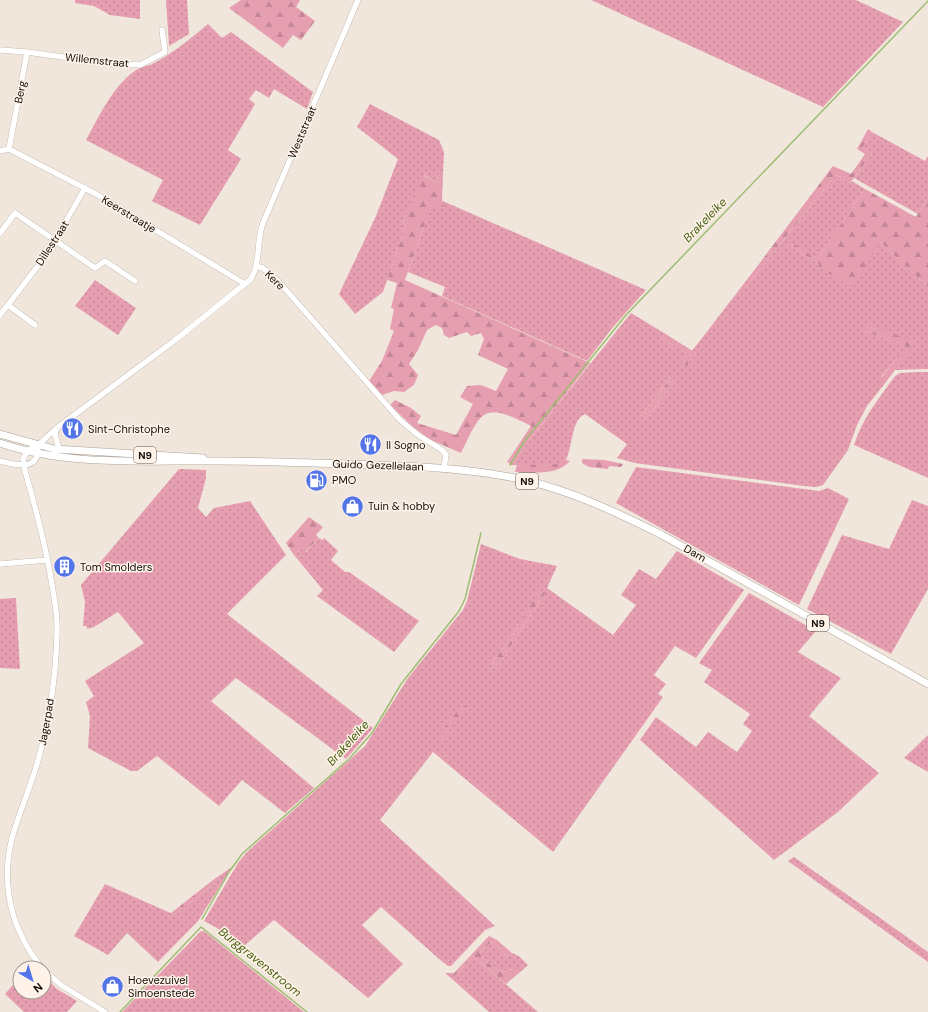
<svg xmlns="http://www.w3.org/2000/svg" width="928" height="1012" font-family="'DM Sans',sans-serif">
	<defs>
		<pattern id="grass-dots" width="8" height="8" patternUnits="userSpaceOnUse"><rect width="8" height="8" fill="#e69eb1"/><path d="M2 2h.1M6 6h.1" fill="none" stroke="#c48797" stroke-width="1.8" stroke-linecap="round"/></pattern>
		<pattern id="forest-firs" width="22" height="20" patternUnits="userSpaceOnUse"><rect width="22" height="20" fill="#e69eb1"/><path d="M5 1l3.5 6h-7zM16 11l3.5 6h-7z" fill="#c48797"/></pattern>
	</defs>
	<rect width="100%" height="100%" fill="#f1e6dc"/>
	<path fill="url(#grass-dots)" fill-rule="evenodd" d="M75 0H140V19L110 15 94 6 75 3Z
		M166 0H187L189 34 169 46Z
		M591 0H856L903 22 823 107Z
		M208 24 222 38 231 32 313 92 307 109 274 89 269 98 256 90 249 99 255 104 228 150 241 159 200 225 152 201 163 180 86 140C100 115 112 87 136 70 142 66 150 66 156 62 175 52 191 38 208 24Z
		M370 104 439 140 444 152 443 174H438L437 183 424 175 403 220 407 222 383 292 355 314 339 294 376 216 398 159 357 127Z
		M872 132 925 161 928 156V197L918 214 854 178 872 154 863 147Z
		M836 175 850 183 852 181 865 189 817 259 791 243 789 245 819 264 818 266 880 242 928 287V369L895 370 915 342 868 326 865 332 907 346 881 377 886 382 867 406 857 425 848 450 823 485 816 487 804 486 635 463 617 458 627 444 585 414C570 420 573 452 564 463L556 465H512L526 444 631 313 664 333 661 338 687 354 682 362 687 365 696 353 692 351 749 277 752 279ZM671 377 676 380 646 419 641 416Z
		M445 202 646 290 613 327 587 361 442 296 445 287 408 272 432 204 443 208Z
		M95 280 136 308 118 335 75 306Z
		M918 372H928V478L854 445C862 419 879 398 895 376L900 373Z
		M636 467 819 491 828 488 849 499 799 605 616 503Z
		M179 469 206 470V478L198 508 206 517 214 508 250 501 286 555 227 614 373 728 346 759 236 678 211 701 314 788 285 813 242 780 219 806 157 756 137 771H131L88 748 90 716 86 702 94 696 85 681 144 643 118 612 94 627 87 629V626H83L85 602 81 585Z
		M912 500 928 506V589L891 654 807 609 842 535 889 549Z
		M319 538 322 540 324 538 338 551 331 560 345 572H349L419 621 394 652 317 596 323 590 294 555 302 548 306 552Z
		M481 544 520 559 557 566 547 588 613 635 636 605 621 595 639 569 656 579 677 551 744 590 696 658 675 646 654 675 666 684 658 694 663 697 553 852 433 752 380 820 495 926 485 930 451 966H448L439 959 381 907 362 925 403 964 368 998 274 920 244 946H238L217 928 204 921 238 863 247 852 365 746 408 678 463 610 467 601ZM546 592 496 669 490 666 517 628Z
		M749 593 816 631 798 652 841 678 809 716 879 773 838 812 774 860 640 740 656 717 696 747 708 732 737 752 752 731 743 724 750 714 704 682 712 670 699 663Z
		M16 598 20 669 0 668V599Z
		M928 735V772L904 758Z
		M794 857 928 952V962L788 861Z
		M232 867 198 921 158 962 127 933 108 955 74 936 105 884 175 915 215 883 213 880Z
		M201 931H204L304 1012H122Z
		M491 942 500 948 507 957 512 953 519 956 528 965 519 973 511 969 502 972C495 969 483 960 481 952Z
		M473 956 538 1012H489L452 979Z
		M44 976 57 989 77 1001 67 1012H24L5 994 20 977V992H44Z"/>
	<path fill="url(#forest-firs)" d="M241 0H300L296 7 315 21 301 40 293 35 283 48 229 8Z
		M868 129 872 132 863 147 872 154 850 183 836 175 752 279 749 277 833 166 851 174 865 154 857 149Z
		M438 173 443 174 442 201 445 202 443 208 432 205 405 280 590 363 526 444 512 465 507 462 531 426C483 401 482 410 461 453L429 439 412 426 390 405 395 400 411 408 421 416 417 423 456 435 473 404 460 397 467 386 481 385 496 391 508 369 478 355 484 339 481 333 471 336 467 332 449 338 444 335 442 328 436 325 427 330 418 350 409 364 418 375 414 385 404 392 394 391 382 395 369 381 382 361 394 331 390 329 394 309 391 308 397 283 387 280 407 222 403 220 423 175 437 183Z
		M865 189 916 217 928 197V287L880 242 852 288 818 267 819 264 789 245 791 242 817 259Z
		M868 325 916 342 886 382 881 378 906 346 865 332Z
		M664 333 696 353 687 366 682 362 686 354 661 338Z
		M672 376 676 380 646 419 641 416Z
		M582 459 604 460 623 464 621 467 609 466 608 469 589 467 582 463Z
		M566 460 570 461C557 476 533 472 515 472L517 465 560 464Z
		M309 517 323 527 316 535 319 538 305 552 302 548 294 555 286 543Z
		M540 589 546 592 496 669 490 666 517 628Z
		M463 704 467 707 442 740 438 736Z
		M213 880 215 883 175 915 171 913Z
		M489 936 497 940 512 953 507 957 500 948 491 942 481 952C483 960 495 969 502 972L512 969 519 973 506 984 473 956 452 979 445 973H454Z"/>
	<g fill="none" stroke-linecap="round" stroke-linejoin="round">
		<path stroke="#9fbd73" stroke-width="1.5" d="M510 465 526 439 626 315 928 1
			M202 919 229 872 242 854 349 759 372 733 401 684 459 611 465 599 481 533
			M120 1012 201 927 307 1012"/>
		<defs>
			<path id="minor" d="M0 50 27 52 9 149 0 151
				M27 52 106 63 140 65 165 52 162 30
				M9 149 96 194 245 284
				M0 233 15 213 95 268 105 261 135 281
				M256 266 263 268 280 283 400 420 418 435 442 450 446 455 444 468
				M8 305 35 325
				M0 315 54 245 55 240 85 188
				M57 428 55 434 59 449
				M0 461C14 464 37 472 38 450
				M0 564 48 560
				M42 968C12 931 0 886 12 838 20 809 33 782 40 753 50 716 56 671 57 633 58 617 55 601 52 585 46 546 36 509 25 471L23 459 27 451 38 445 58 427 174 341 251 279C261 262 256 241 263 223L358 0
				M44 970 61 985 105 1012"/>
			<path id="major" d="M0 434 54 449 203 458
				M0 443C69 467 147 460 219 461 263 461 307 463 351 464 409 466 467 467 524 480 572 491 618 513 662 535L928 684"/>
		</defs>
		<use href="#minor" stroke="#aca197" stroke-width="6"/>
		<use href="#major" stroke="#aca197" stroke-width="8"/>
		<use href="#minor" stroke="#fff" stroke-width="5.5"/>
		<use href="#major" stroke="#fff" stroke-width="7"/>
	</g>
	<defs>
		<symbol id="restaurant-disc" viewBox="-11 -11 22 22"><circle r="9.5" fill="#5475ea" stroke="#fff3e9"/><path d="M-5-6h1v4h1v-4h1v4h1v-4h1v5L-1.5 .5V6h-2V.5L-5-1ZM5-6V6H3V1.5H1.5Q1.5-4 5-6Z" fill="#fff"/></symbol>
		<symbol id="fuel-disc" viewBox="-11 -11 22 22"><circle r="9.5" fill="#5475ea" stroke="#fff3e9"/><path d="M-5.5-6h7V0h2V4h1.3V-2.5L3-4.5l.8-.8L6-3V5H2.5V1h-1V6h-7ZM-4.2-4.7v3.2H.2V-4.7Z" fill="#fff"/></symbol>
		<symbol id="shop-disc" viewBox="-11 -11 22 22"><circle r="9.5" fill="#5475ea" stroke="#fff3e9"/><path d="M-5-2.5h2.3a2.7 3.5 0 0 1 5.4 0H5L5.5 6h-11ZM-1.5-2.5h3a1.5 2.3 0 0 0-3 0Z" fill="#fff"/></symbol>
		<symbol id="building-disc" viewBox="-11 -11 22 22"><circle r="9.5" fill="#5475ea" stroke="#fff3e9"/><path d="M-4-6H4V6H1V3H-1V6H-4ZM-2.5-4.3h1.7v1.8h-1.7ZM.8-4.3h1.7v1.8H.8ZM-2.5-1h1.7V.8h-1.7ZM.8-1h1.7V.8H.8Z" fill="#fff"/></symbol>
	</defs>
	<g fill-rule="evenodd">
		<use href="#restaurant-disc" x="60" y="416" width="25" height="25"/>
		<use href="#restaurant-disc" x="358" y="432" width="25" height="25"/>
		<use href="#fuel-disc" x="304" y="468" width="25" height="25"/>
		<use href="#shop-disc" x="340" y="494" width="25" height="25"/>
		<use href="#building-disc" x="52" y="554" width="25" height="25"/>
		<use href="#shop-disc" x="100" y="974" width="25" height="25"/>
	</g>
	<g text-anchor="middle" dominant-baseline="central" stroke-width="3" stroke-linejoin="round" paint-order="stroke">
		<g fill="#fff3e9" stroke="#59534e" stroke-width="1">
			<rect x="134" y="447" width="22" height="16" rx="3"/>
			<rect x="516" y="473" width="22" height="16" rx="3"/>
			<rect x="807" y="615" width="22" height="16" rx="3"/>
		</g>
		<g font-size="10" font-weight="bold" fill="#120e0b">
			<text x="145" y="455">N9</text>
			<text x="527" y="481">N9</text>
			<text x="818" y="623">N9</text>
		</g>
		<g font-size="11" fill="#120e0b" stroke="#fff3e9">
			<text transform="translate(97 60) rotate(6)">Willemstraat</text>
			<text transform="translate(20 92) rotate(-79)">Berg</text>
			<text transform="translate(302 132) rotate(-67)">Weststraat</text>
			<text transform="translate(129 214) rotate(31)">Keerstraatje</text>
			<text transform="translate(52 243) rotate(-57)">Dillestraat</text>
			<text transform="translate(275 280) rotate(45)">Kere</text>
			<text transform="translate(378 465) rotate(2)">Guido Gezellelaan</text>
			<text transform="translate(695 553) rotate(29)">Dam</text>
			<text transform="translate(46 722) rotate(-80)">Jagerpad</text>
		</g>
		<g font-size="11" fill="#120e0b" stroke="#fff3e9" text-anchor="start">
			<text x="88" y="429">Sint-Christophe</text>
			<text x="386" y="445">Il Sogno</text>
			<text x="332" y="480">PMO</text>
			<text x="368" y="506">Tuin &amp; hobby</text>
			<text x="80" y="567">Tom Smolders</text>
			<text x="128" y="980">Hoevezuivel<tspan x="128" dy="13">Simoenstede</tspan></text>
		</g>
		<g font-size="12" font-style="italic" fill="#476111" stroke="#fff3e9">
			<text transform="translate(705 220) rotate(-46)">Brakeleike</text>
			<text transform="translate(348 743) rotate(-48)">Brakeleike</text>
			<text transform="translate(260 962) rotate(39)">Burggravenstroom</text>
		</g>
	</g>
	<g transform="translate(32 980) rotate(142)"><circle r="19" fill="#fff3e9" stroke="#a09790"/>
	<path d="M0-3L7 15L0 10L-7 15Z" fill="#5475ea"/>
	<text y="-6" font-size="11" font-weight="bold" text-anchor="middle" fill="#120e0b">N</text>
	</g>
</svg>
